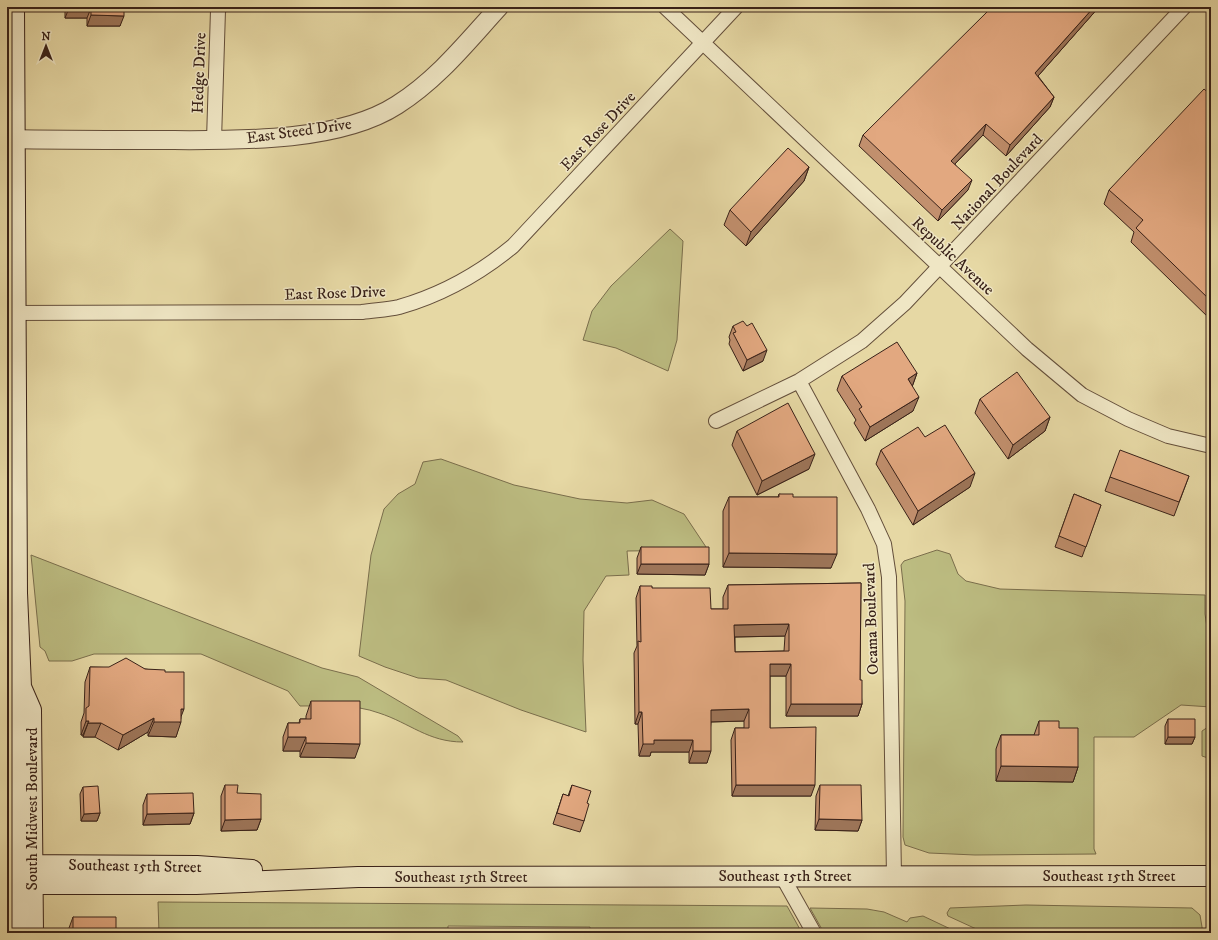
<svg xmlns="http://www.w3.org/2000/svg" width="1218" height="940" font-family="'IM FELL DW Pica',serif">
	<rect width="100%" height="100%" fill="#e6d8a4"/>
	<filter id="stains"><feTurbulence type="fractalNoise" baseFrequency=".005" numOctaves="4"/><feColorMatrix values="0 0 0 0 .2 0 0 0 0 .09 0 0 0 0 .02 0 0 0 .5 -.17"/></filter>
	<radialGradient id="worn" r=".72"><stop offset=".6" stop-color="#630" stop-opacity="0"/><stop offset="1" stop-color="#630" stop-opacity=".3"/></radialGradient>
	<path fill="#bcbc81" stroke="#7a6e4c" d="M670 229 683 241 677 340 668 371 616 348 583 340 592 311 611 286Z
		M441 459 514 485 580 499 627 503 652 500 684 514 708 550 627 551 629 575 606 576 584 611 583 660 586 732 521 710 446 680 418 678 385 667 359 656 371 555 384 509 398 494 415 484 423 462Z
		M937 550 950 554 958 574 966 581 1000 589 1205 595V614L1209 641H1211V707L1181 705 1134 737H1094V849L1096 854 975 855 929 853 905 845 903 837 905 601 901 565 904 561Z
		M31 555 322 668 358 677 458 736 463 742C428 742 410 723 379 713 355 704 326 706 300 706L288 691 201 654H94L72 661H49L45 651 40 647Z
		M1211 725V759L1202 756V731Z
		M158 902 787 906 802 933H590V927L448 926V933H159Z
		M1026 905 1192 908 1200 915 1203 933H985L948 916 947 913 950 908Z
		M810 908 867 909 884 912 907 922 910 918 923 916 959 933H824Z"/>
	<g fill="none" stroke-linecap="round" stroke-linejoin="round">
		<defs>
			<path id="minor" d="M665 7 1027 349 1082 395 1128 419 1168 436 1211 446
				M214 140 218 10 220 7
				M7 313 362 312C374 310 387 310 399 307 441 295 479 274 513 246L736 7
				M799 381 868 509 884 544 889 577 894 876
				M716 421 799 381 862 341 905 303 1184 7
				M782 876 814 933"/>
			<path id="tertiary" d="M7 139C55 140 104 140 152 140 225 140 335 145 397 105 438 79 467 42 499 7"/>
			<path id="secondary" d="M21 687 31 710 33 933
				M7 865 197 866 252 870
				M7 884H196L358 877 1211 876
				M13 933 12 710 21 687 17 593 14 7"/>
		</defs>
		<use href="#minor" stroke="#644f3b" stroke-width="16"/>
		<use href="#tertiary" stroke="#644f3b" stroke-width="20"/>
		<use href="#secondary" stroke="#382118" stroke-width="22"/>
		<use href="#minor" stroke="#efe6c4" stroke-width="14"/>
		<use href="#tertiary" stroke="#efe6c4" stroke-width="18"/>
		<use href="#secondary" stroke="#efe6c4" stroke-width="20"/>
	</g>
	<path fill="#c2906e" stroke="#382118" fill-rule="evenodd" d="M65 7H124L120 26H87V18H65Z
		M1099 7 1038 76 1054 97 1050 107 1006 156 983 135 955 164 968 190 938 221 859 146 863 135Z
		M1211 95V320L1131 242 1134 232 1104 204 1109 190Z
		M809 167 804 181 746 246 724 225 730 210Z
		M733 326 763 361 743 371 729 344 730 340 729 337Z
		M917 373 912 387 913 411 865 441 854 423 856 420 837 390 842 376Z
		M980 399 1050 417 1045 431 1008 459 975 413Z
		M737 431 809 469 757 495 732 445Z
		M881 450 970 487 913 525 876 464Z
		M1189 476 1174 516 1105 491 1110 477Z
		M779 494 793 497 831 568 723 567V511L729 497H778Z
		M1074 494 1101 505 1082 557 1055 547Z
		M641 547 709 564 705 575 637 574V558Z
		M861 583 860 680 862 704 858 716H786V676H770V728L811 796H732L731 740 735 728H744V721L711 722 707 763H689V752H651L650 756H639L638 724H635L634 653 637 646 636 598 640 586 652 588 711 609H723V597L728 585ZM785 636 784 651 735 652V637Z
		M90 667 145 669 165 672 181 718 176 737 148 736V732L118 750 95 737H83V735H81V722L84 713 85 682Z
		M311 701 355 758 300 757V751H283V737L288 723H299L300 719H306V716Z
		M1168 719 1195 737 1192 744H1165V726Z
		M1039 721 1059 728 1078 767 1073 782 996 781V749L1001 735H1034Z
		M225 785 237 793 261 819 257 830 221 831V796Z
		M572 785 587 803 584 821 580 832 553 824 563 794 568 796Z
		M820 785 862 820 858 831 815 830 816 796Z
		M83 787 100 813 97 821H81L80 794Z
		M147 794 194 813 190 824 143 825V805Z
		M73 917 116 933H69V928Z"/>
	<path fill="#9e765a" stroke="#382118" d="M1094 7H1099L1031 84 1035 73Z
		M69 8H91L87 18H65Z
		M91 15 124 16 120 26H87Z
		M1054 97 1050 107 1006 156 1010 145Z
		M986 124 983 135 947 172 951 161Z
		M809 167 804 181 746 246 751 232Z
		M972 180 968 190 938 221 942 210Z
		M767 350 763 361 743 371 747 360Z
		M917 373 912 387 908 379Z
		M919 397 913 411 865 441 870 427Z
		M1050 417 1045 431 1008 459 1013 445Z
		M815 454 809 469 757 495 762 481Z
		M975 473 970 487 913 525 918 511Z
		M729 553 837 554 831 568 723 567Z
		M641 564H709L705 575 637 574Z
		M789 624 785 636 730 637 734 625Z
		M770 664H791L786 676H766Z
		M791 704H862L858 716H786Z
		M181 709H184L179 722H181L176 737 148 736 154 722Z
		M749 709 744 721 706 722 711 710Z
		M639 712H642L638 724H635Z
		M154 718 148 732 118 750 123 735Z
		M86 721H89L83 735H81Z
		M88 723H101L95 737H83Z
		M288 737H306L300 751H283Z
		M1168 737H1195L1192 744H1165Z
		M654 740H693L689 752H651L650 756H639L643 744Z
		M306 743 360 744 355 758 300 757Z
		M693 751H711L707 763H689Z
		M1001 766 1078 767 1073 782 996 781Z
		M736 785H815L811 796H732Z
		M100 813 97 821H81L84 814Z
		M194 813 190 824 143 825 147 814Z
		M261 819 257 830 221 831 225 820Z
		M819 819 862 820 858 831 815 830Z"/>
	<path fill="#e2a880" stroke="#382118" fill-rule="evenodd" d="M69 7H124V16L91 15V8H69Z
		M992 7H1094L1035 73 1054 97 1010 145 986 124 951 161 972 180 942 210 863 135Z
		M1204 89 1211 95V301L1136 228 1143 220 1109 190Z
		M788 148 809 167 751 232 730 210Z
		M743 321 747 326 752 323 767 350 747 360 733 333 736 332 733 326Z
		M897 342 917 373 908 379 919 397 870 427 859 409 862 407 842 376Z
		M1017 372 1050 417 1013 445 980 399Z
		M788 403 815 454 762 481 737 431Z
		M945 425 975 473 918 511 881 450 918 427 925 437Z
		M1120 450 1189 476 1179 502 1110 477Z
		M779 494H793V497H837V554L729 553V497H779Z
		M1074 494 1101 505 1086 547 1059 536Z
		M641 547H709V564H641Z
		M861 583 860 680H862V704H791V664H770V728L816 727 815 785H736L735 728H749V709L711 710V751H693V740H654V744H643L642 712H639L638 641 641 642 640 586H652V588H710L711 609H728V585ZM789 624V651L735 652 734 625Z
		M126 658 145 669 165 670V672H184V709H181V722H154V718L123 735 101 723H88L89 721H86V708L89 706 90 667H109Z
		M311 701H360V744L306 743V737H288V723H300V719H311Z
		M1168 719H1195V737H1168Z
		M1039 721H1059V728H1078V767L1001 766V735H1039Z
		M225 785H238L237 793 261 794V819L225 820Z
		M572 785 591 791 587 803 589 804 584 821 557 813 563 794 569 796Z
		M820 785H861L862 820 819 819Z
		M98 786 100 813 84 814 83 787Z
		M193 793 194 813 147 814V794Z
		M73 917H116V933H73Z"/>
	<g text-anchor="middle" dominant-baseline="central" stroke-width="3" stroke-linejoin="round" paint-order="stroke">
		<g font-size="16" fill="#382118" stroke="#efe6c4">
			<text transform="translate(199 73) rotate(-88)">Hedge Drive</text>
			<text transform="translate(299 131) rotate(-8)">East Steed Drive</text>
			<text transform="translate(598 131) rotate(-47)">East Rose Drive</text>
			<text transform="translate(997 182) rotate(-47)">National Boulevard</text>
			<text transform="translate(953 256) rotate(43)">Republic Avenue</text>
			<text transform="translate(335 293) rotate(-2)">East Rose Drive</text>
			<text transform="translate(871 619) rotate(-92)">Ocama Boulevard</text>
			<text transform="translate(32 809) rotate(-90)">South Midwest Boulevard</text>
			<text transform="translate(135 866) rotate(1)">Southeast 15th Street</text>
			<text x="785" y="876">Southeast 15th Street</text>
			<text x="1109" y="876">Southeast 15th Street</text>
			<text x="461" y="877">Southeast 15th Street</text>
		</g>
	</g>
	<rect width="1218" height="940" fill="none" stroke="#e6d8a4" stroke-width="24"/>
	<rect x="8" y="8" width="1202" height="924" fill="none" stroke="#382118" stroke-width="2"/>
	<rect x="12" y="12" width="1194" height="916" fill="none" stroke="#382118"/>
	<g transform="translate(46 46)" stroke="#efe6c4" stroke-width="3" paint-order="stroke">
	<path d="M0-3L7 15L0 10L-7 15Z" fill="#382118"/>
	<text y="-6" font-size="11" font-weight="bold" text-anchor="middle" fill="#382118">N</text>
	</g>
	<rect width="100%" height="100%" filter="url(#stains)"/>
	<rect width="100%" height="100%" fill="url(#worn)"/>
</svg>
